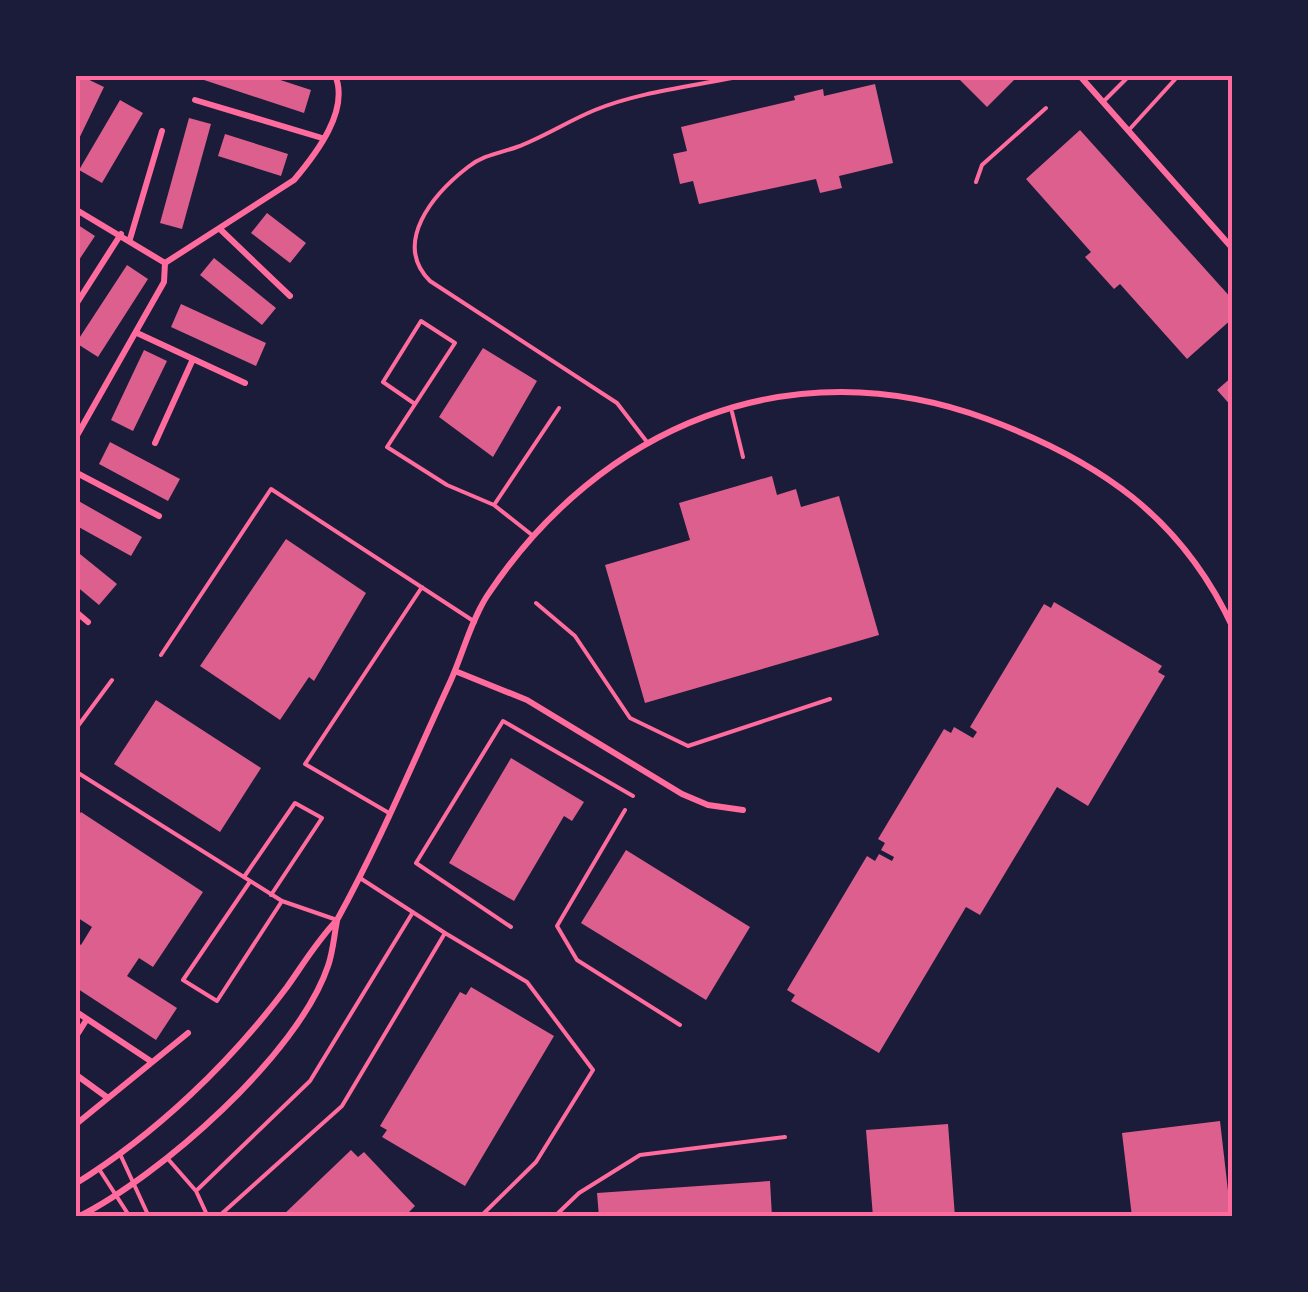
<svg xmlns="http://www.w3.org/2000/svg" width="1308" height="1292" font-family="Karla,sans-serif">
	<rect width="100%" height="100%" fill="#1b1b3a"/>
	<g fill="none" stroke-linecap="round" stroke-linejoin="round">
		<path stroke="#12122b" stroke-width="4" d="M1100 78 1103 75"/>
	</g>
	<path fill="#dd5f8e" d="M79 75 104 87 75 147V79Z
		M206 75H265L311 90 304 113 204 80Z
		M955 75H1019L987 107Z
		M875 84 893 163 839 176 842 188 820 193 816 179 699 204 693 181 680 184 673 154 687 151 681 127 795 100 794 96 823 89 824 96Z
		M120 100 143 113 102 183 79 170Z
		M189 118 211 124 182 229 160 223Z
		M1080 130 1233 300V318L1187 359 1120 284 1114 289 1085 257 1091 252 1026 179Z
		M225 134 288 154 281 176 218 156Z
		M267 213 306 243 290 263 251 233Z
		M75 223 95 236 75 266Z
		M214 258 276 308 262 325 200 275Z
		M127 265 148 279 98 357 76 343Z
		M181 304 266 343 256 366 171 327Z
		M483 348 537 381 493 457 439 417Z
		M144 350 167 361 133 431 111 420Z
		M1233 376V408L1217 390Z
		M110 442 180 479 168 501 99 464Z
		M772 476 777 495 796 489 801 507 839 496 879 635 645 703 605 565 690 540 679 503Z
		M75 499 142 537 131 556 75 525Z
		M286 539 366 593 314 681 309 677 280 720 200 666Z
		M75 550 117 584 99 605 75 585Z
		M1054 602 1162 666 1158 672 1165 676 1088 806 1057 787 980 915 966 907 879 1053 791 1001 795 995 787 990 867 856 875 861 879 854 892 861 894 857 881 850 885 843 878 839 944 729 951 733 954 727 973 738 977 732 970 727 1044 604 1051 608Z
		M156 700 261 768 220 832 114 764Z
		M511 758 584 802 572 821 564 816 514 901 449 863Z
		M81 812 203 892 153 967 139 958 127 976 177 1008 156 1040 75 987V941L81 945 92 927 75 916V820Z
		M626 850 750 927 706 1000 581 923Z
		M471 987 554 1036 465 1186 382 1137 387 1130 380 1126 460 992 466 995Z
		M1220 1121 1231 1217H1132L1122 1133Z
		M948 1124 955 1217H873L866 1130Z
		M351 1150 358 1157 364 1152 415 1206 404 1217H281Z
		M770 1181 772 1217H599L597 1193Z"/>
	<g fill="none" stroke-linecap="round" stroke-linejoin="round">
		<path stroke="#ff6b9d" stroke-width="4" d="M1103 102 1130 75
			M1128 131 1179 75
			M976 182 982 165 1046 108
			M415 404 383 382 421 321 455 343 387 447 447 485 494 505
			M732 412 743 457
			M647 442 617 403 430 281C392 243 433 194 468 167 483 155 500 153 517 147 544 137 568 121 595 110 641 91 697 86 746 75
			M532 535 494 505 559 408
			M536 603 575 636 630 718 688 746 830 699
			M161 655 271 489 475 622
			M75 730 112 680
			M75 771 282 901 337 920
			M625 810 557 926 577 960 680 1025
			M389 813 305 764 422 587
			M244 877 295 803 322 818 271 895
			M249 883 183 980 217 1001 282 901
			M511 927 416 863 503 721 633 796
			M445 933 527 982 593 1070 536 1162 480 1217
			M120 1154 149 1217
			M168 1159 196 1191
			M99 1169 130 1217
			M208 1217 196 1191 310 1081 413 912
			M218 1217 342 1106 445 933 360 878
			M554 1217 579 1193 640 1155 785 1137"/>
		<path stroke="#ff6b9d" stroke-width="6" d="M1079 75 1233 249
			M195 100 322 138
			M75 209 165 263
			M221 230 290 296
			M130 239 162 131
			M165 263 294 180C316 154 350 110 335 75
			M75 306 121 234
			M137 333 245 383
			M75 439 164 282 165 263
			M155 443 193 359
			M75 472 159 516
			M75 611 88 622
			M455 671 527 700 682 794 708 805 743 810
			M75 1011 152 1062
			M75 1038 87 1019
			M75 1074 108 1098
			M75 1125 188 1033
			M75 1184C156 1134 230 1063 287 987 304 963 317 941 337 920 380 842 414 760 451 680 463 653 471 621 487 596 600 426 790 346 987 419 1098 460 1182 517 1233 628
			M78 1217C160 1176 298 1055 328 966 333 952 334 936 337 921"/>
	</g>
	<rect width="1308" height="1292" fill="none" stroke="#1b1b3a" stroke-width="155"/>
	<rect x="78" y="78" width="1152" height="1136" fill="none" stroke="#ff6b9d" stroke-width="4"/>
</svg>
